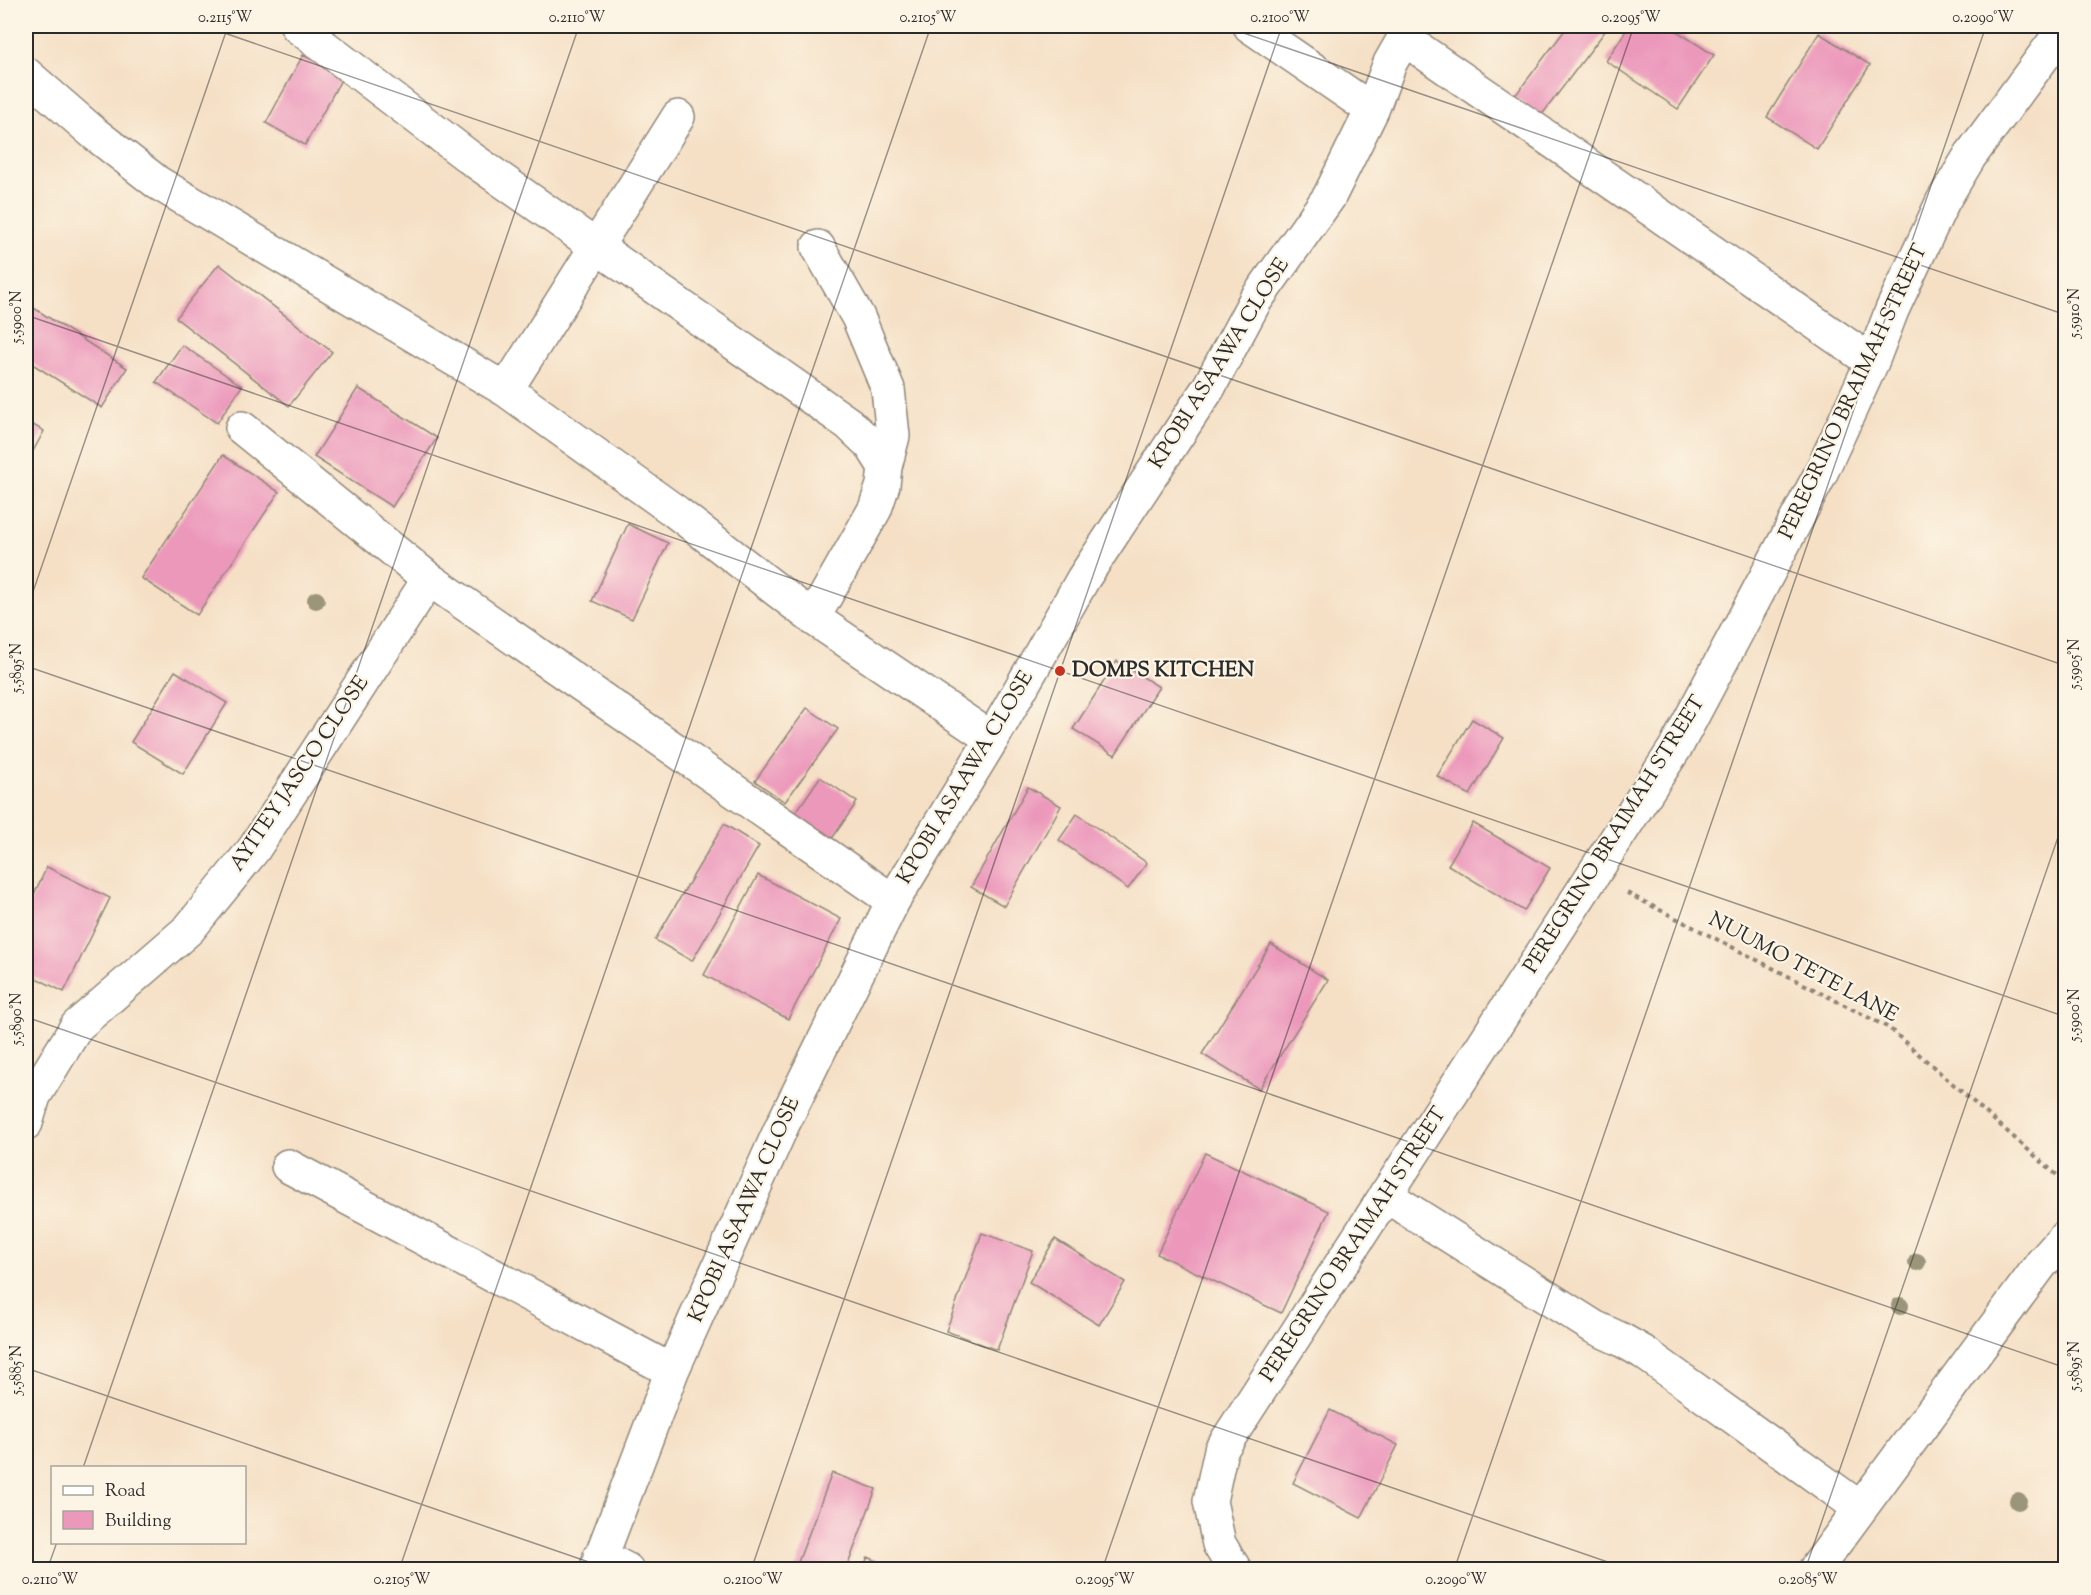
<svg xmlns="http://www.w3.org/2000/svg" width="2091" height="1595" font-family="'Sorts Mill Goudy',serif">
	<rect width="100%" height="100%" fill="#fcf5e5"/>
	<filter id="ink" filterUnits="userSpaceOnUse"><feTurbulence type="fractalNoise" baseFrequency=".0167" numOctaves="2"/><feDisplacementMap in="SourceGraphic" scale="12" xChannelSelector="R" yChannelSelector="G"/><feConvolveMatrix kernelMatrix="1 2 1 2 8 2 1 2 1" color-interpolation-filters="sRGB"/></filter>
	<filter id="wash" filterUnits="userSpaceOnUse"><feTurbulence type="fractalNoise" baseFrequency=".008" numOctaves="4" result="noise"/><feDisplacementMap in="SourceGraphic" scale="24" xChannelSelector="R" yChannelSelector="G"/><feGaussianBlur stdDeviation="1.35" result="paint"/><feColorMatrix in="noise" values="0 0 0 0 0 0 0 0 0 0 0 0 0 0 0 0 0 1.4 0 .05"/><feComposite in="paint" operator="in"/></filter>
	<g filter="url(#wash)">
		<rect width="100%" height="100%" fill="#f5e0c6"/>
		<g id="blocks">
			<path fill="#ec98bb" d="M1568 26H1609L1541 116 1514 97Z
				M1629 26H1669L1714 55 1678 109 1606 61Z
				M1819 33 1870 65 1817 149 1767 117Z
				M303 55 343 76 305 145 266 123Z
				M219 264 332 352 289 406 176 318Z
				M26 303 127 368 102 408 26 360Z
				M182 345 242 386 217 423 156 382Z
				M358 388 437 438 392 507 314 457Z
				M26 421 44 431 26 464Z
				M223 455 279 492 197 615 141 578Z
				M628 524 668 543 632 619 592 601Z
				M1117 661 1159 687 1115 755 1073 729Z
				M175 671 227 703 183 774 131 742Z
				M807 708 838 729 785 802 755 781Z
				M1472 719 1504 738 1470 795 1437 776Z
				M820 777 857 802 829 843 792 818Z
				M1028 787 1061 806 1004 906 971 887Z
				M1077 814 1147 863 1128 889 1059 840Z
				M1473 823 1550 868 1524 911 1448 865Z
				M724 824 759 846 692 961 655 940Z
				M47 867 110 898 64 992 26 973V911Z
				M758 875 841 919 788 1019 704 975Z
				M1271 944 1328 980 1259 1089 1202 1054Z
				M1205 1153 1329 1211 1281 1313 1157 1254Z
				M982 1233 1033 1251 997 1350 946 1331Z
				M1055 1239 1125 1282 1099 1325 1029 1282Z
				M1330 1410 1398 1445 1361 1518 1293 1483Z
				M832 1473 876 1489 846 1570H795Z
				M868 1557 897 1570H862Z"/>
		</g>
	</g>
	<g filter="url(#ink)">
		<use href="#blocks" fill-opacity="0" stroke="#908678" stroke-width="1.5"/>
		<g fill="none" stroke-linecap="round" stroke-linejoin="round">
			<defs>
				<path id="minor" d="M297 26 469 157 849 424 871 445 885 467
					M1250 26 1372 110
					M1403 38 1872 362
					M26 74 95 134 158 183 506 390 676 512 813 618 992 739
					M506 390 678 117
					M242 428 429 579 893 901
					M813 618 875 509 883 485 885 467 893 436 888 389 858 317 818 247
					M26 1123 34 1096 77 1026 189 929 254 849 429 579
					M288 1166 672 1371
					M1385 1195 1594 1327 1620 1339 1643 1352 1860 1508
					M600 1556 627 1570
					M596 1570 672 1371 782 1126 893 901 992 739 1083 579 1209 387 1255 301 1329 197 1372 110 1390 63 1411 26
					M1235 1570 1219 1544 1210 1501 1221 1450 1677 745 1819 477 1872 362 1892 310 1943 201 1970 156 2066 26
					M1815 1570 2042 1263 2066 1236"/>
			</defs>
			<use href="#minor" stroke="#908678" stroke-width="36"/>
			<path stroke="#908678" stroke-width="4" stroke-dasharray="4.5 4.5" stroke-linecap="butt" d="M1627 893 1889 1028 2066 1183"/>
			<use href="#minor" stroke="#fff" stroke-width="33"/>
		</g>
		<g fill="#9b957a">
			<circle cx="316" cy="600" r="9"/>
			<circle cx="1917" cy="1262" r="9"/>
			<circle cx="1900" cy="1306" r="9"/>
			<circle cx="2018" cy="1501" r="9"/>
		</g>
	</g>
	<path fill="none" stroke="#2b2b2b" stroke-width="1.5" stroke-opacity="0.45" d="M204 26 2066 666M1223 26 2066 315M26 315 2066 1017M26 612 228 26M26 666 2066 1368M26 1017 1631 1570M26 1368 612 1570M83 1468 579 26M47 1570 57 1542M399 1570 931 26M751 1570 1282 26M1102 1570 1634 26M1454 1570 1986 26M1805 1570 2066 814"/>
	<circle fill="#c8321e" stroke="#fcf5e5" stroke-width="2" cx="1060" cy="671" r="6"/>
	<g text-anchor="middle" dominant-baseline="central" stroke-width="4.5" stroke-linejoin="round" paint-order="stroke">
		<g font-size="21" fill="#2b2b2b" stroke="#fcf5e5">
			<text transform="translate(1220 364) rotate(-58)">KPOBI ASAAWA CLOSE</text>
			<text transform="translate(1854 392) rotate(-65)">PEREGRINO BRAIMAH STREET</text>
			<text transform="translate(300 774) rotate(-56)">AYITEY JASCO CLOSE</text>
			<text transform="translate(966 778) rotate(-59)">KPOBI ASAAWA CLOSE</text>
			<text transform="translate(1615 835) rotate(-58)">PEREGRINO BRAIMAH STREET</text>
			<text transform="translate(1803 968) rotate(28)">NUUMO TETE LANE</text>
			<text transform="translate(745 1210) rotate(-66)">KPOBI ASAAWA CLOSE</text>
			<text transform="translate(1354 1245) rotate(-57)">PEREGRINO BRAIMAH STREET</text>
		</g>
		<g font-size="21" font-weight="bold" fill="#2b2b2b" stroke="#fcf5e5" text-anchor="start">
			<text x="1072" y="671">DOMPS KITCHEN</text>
		</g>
	</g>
	<rect width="2091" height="1595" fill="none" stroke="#fcf5e5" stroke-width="66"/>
	<rect x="51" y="1466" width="195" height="78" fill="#fcf5e5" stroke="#a8a49b" stroke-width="1.5"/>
	<rect x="63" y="1486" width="30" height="9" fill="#ffffff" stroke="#a8a49b" stroke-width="1.5"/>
	<text x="105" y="1496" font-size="18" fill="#2b2b2b">Road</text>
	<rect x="63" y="1511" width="30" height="18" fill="#ec98bb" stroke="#a8a49b" stroke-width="1.5"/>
	<text x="105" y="1526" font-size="18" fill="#2b2b2b">Building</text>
	<rect x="33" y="33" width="2025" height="1529" fill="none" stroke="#2b2b2b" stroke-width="2"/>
	<g font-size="15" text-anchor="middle" fill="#2b2b2b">
		<text x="225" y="22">0.2115°W</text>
		<text x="577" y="22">0.2110°W</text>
		<text x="928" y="22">0.2105°W</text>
		<text x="1280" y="22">0.2100°W</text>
		<text x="1631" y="22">0.2095°W</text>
		<text x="1983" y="22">0.2090°W</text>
		<text transform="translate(2074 313) rotate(-90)" y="5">5.5910°N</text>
		<text transform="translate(16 317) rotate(-90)" y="5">5.5900°N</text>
		<text transform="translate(2074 664) rotate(-90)" y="5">5.5905°N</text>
		<text transform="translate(16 668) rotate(-90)" y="5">5.5895°N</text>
		<text transform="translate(2074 1015) rotate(-90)" y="5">5.5900°N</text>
		<text transform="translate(16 1019) rotate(-90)" y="5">5.5890°N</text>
		<text transform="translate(2074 1366) rotate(-90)" y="5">5.5895°N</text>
		<text transform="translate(16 1370) rotate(-90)" y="5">5.5885°N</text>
		<text x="50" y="1584">0.2110°W</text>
		<text x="402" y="1584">0.2105°W</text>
		<text x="753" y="1584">0.2100°W</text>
		<text x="1105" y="1584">0.2095°W</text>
		<text x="1456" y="1584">0.2090°W</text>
		<text x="1808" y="1584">0.2085°W</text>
	</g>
</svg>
